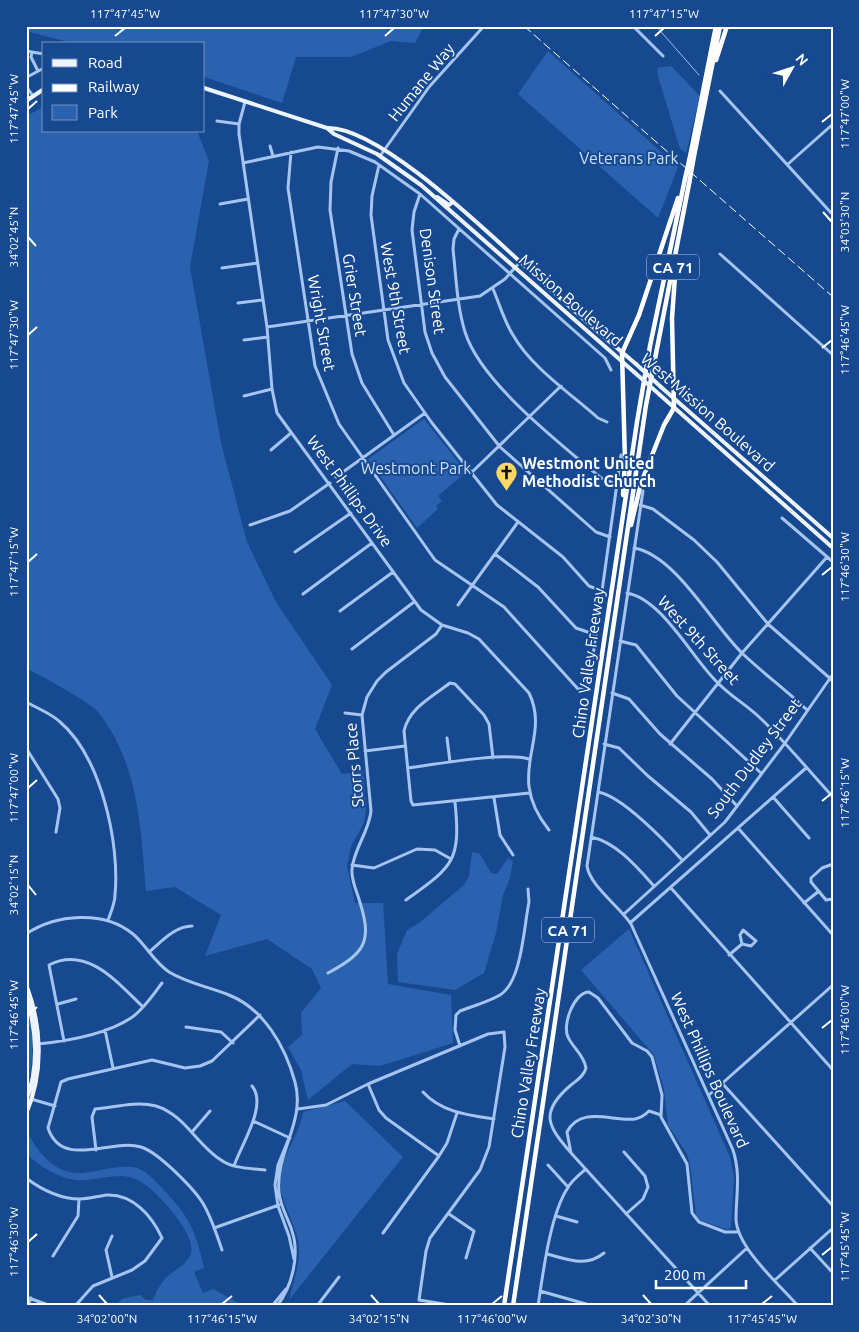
<svg xmlns="http://www.w3.org/2000/svg" width="859" height="1332" font-family="Ubuntu,sans-serif">
	<rect width="100%" height="100%" fill="#174991"/>
	<path fill="#2a62af" d="M26 26H424L415 43 391 41 351 57H296L282 103 204 77V44H76L26 31Z
		M548 51 678 167 658 218 518 94Z
		M671 66 700 96 686 153 680 149 658 76 657 68Z
		M44 107V131H197L209 161 190 267 221 443 247 542 276 602 332 685 315 729 342 774 363 771 366 809 364 823 351 846 347 866 355 903H383L388 984 451 995 453 1043 380 1066 352 1064 308 1100 301 1070 288 1047 302 1035 301 1013 321 988 312 969 267 939 205 956 221 915 175 887 146 891C141 830 139 763 98 712 90 702 41 676 26 668V116Z
		M424 419 466 472 438 496 442 501 436 506 438 509 417 528 368 459Z
		M472 852 480 854 491 873 497 874 508 858 513 861 510 878 503 895 496 933 484 973 455 990 398 982 397 954 407 930 419 923 464 885 469 876Z
		M629 929 730 1157 734 1177 731 1227 728 1230 700 1220 696 1215 690 1164 687 1154 668 1125 664 1089 654 1055 581 970Z
		M26 1003C36 1034 33 1064 26 1095Z
		M345 1101 403 1157 289 1300C294 1279 303 1257 297 1236 292 1217 280 1200 280 1181 281 1155 299 1137 303 1112Z
		M26 1130C37 1151 54 1174 80 1173 98 1172 115 1165 133 1167 145 1169 152 1178 160 1186 189 1216 195 1228 204 1268L194 1272 203 1293 213 1289 244 1306H111L116 1305 122 1299 140 1295 146 1300H153C156 1292 161 1282 167 1277 174 1270 188 1264 191 1253 197 1234 153 1186 136 1179 117 1171 96 1182 76 1180 56 1178 41 1166 26 1154Z"/>
	<g fill="none" stroke-linecap="round" stroke-linejoin="round">
		<path stroke="#97bff2" stroke-width="1" d="M656 26 699 75"/>
		<path stroke="#a5c5f0" stroke-width="3" d="M633 26 663 56
			M26 51 44 54
			M32 52 31 57 38 71
			M29 76 44 68
			M26 86 33 96
			M720 91 833 215
			M245 102 239 124V134L267 327 272 389 277 413 421 610 442 625 468 633 479 639 529 693C552 740 503 773 549 830
			M217 121 239 124
			M270 146 273 156
			M338 148 331 182 330 210 352 354 362 383 394 435
			M291 152 288 188 315 366 339 424 435 560 504 607 578 689H585L589 684 621 455
			M380 156 429 87 484 26
			M243 163 318 147 349 151 375 162 420 194 605 358 611 370
			M788 164 833 124
			M379 165 372 196 371 215 388 340 404 383 432 423 497 505 563 557 589 586 602 591
			M420 194 414 212 412 230 425 332 432 353 445 377 500 447 596 532 610 537
			M220 204 248 199
			M459 229 454 239 453 249C456 276 457 306 465 332 481 383 560 443 601 478L618 485
			M720 254 833 355
			M222 268 257 263
			M493 289C500 305 504 321 513 335 531 367 571 394 598 418L607 422
			M238 303 262 300
			M267 327 480 296 505 279 520 262
			M244 340 268 337
			M244 396 272 389
			M271 450 291 433
			M471 473 561 386
			M336 477 425 413
			M643 491 587 866C590 886 619 906 631 924L733 1150C741 1175 736 1195 736 1219 737 1248 779 1284 798 1306
			M640 505 653 509 694 540 717 562 768 624 833 681
			M782 518 833 562
			M250 525 290 511 330 483
			M634 548C676 555 713 626 743 654 763 673 786 690 807 710
			M295 552 351 513
			M495 554 538 587 576 628 596 635
			M627 593C662 599 692 658 717 682 729 695 745 704 758 716 785 741 808 770 833 797
			M303 594 372 543
			M458 605 518 522
			M340 611 393 572
			M620 641 636 645 677 696 761 773
			M352 649 414 602
			M612 693 629 699 660 734 712 779 737 806
			M26 702C37 708 50 713 59 721 101 756 120 843 115 895 115 903 111 912 108 920
			M345 713 362 715
			M447 738 450 762
			M604 744 619 748 648 776 691 812 710 835
			M670 744 742 653 827 557
			M26 748 58 799 60 808 56 832
			M365 751 405 746
			M493 758 489 724 484 715 455 684 450 683C432 697 409 708 404 731L411 801 413 805 529 793
			M408 768C438 764 502 752 529 759
			M598 792C622 796 665 841 682 860
			M773 797 809 838
			M494 798 500 835 513 855
			M738 828 833 935
			M591 837C616 842 637 867 654 886
			M833 864 822 868 811 878V882L826 900 833 899
			M352 865 374 868 417 849 435 850 451 859
			M671 888 833 1070
			M406 900C453 866 461 862 455 802
			M804 903 819 891
			M624 914 725 822 785 743 833 674
			M630 923 806 768
			M26 934C56 914 104 910 133 934 146 945 154 962 169 972 187 983 209 987 229 995 264 1009 285 1046 295 1082 306 1122 275 1153 279 1192 280 1206 288 1218 292 1231 300 1255 292 1287 277 1306
			M149 952C161 942 175 926 192 926
			M729 955 742 944 751 946 756 941 743 930 740 935 742 944
			M328 973C369 951 372 939 358 896 355 887 351 878 352 869 354 848 369 832 371 811L362 715 367 697 377 681 386 672 436 634 442 625
			M58 1004 76 999
			M186 1027 221 1032 233 1043
			M105 1030 113 1068
			M64 1041 49 965C87 945 118 983 143 1007
			M38 1044C68 1041 105 1035 131 1018 143 1010 153 995 162 983
			M460 1046 455 1030 456 1015 460 1011C473 1006 488 1002 500 995 522 982 524 925 529 902L528 889
			M722 1083 833 1206
			M368 1084 379 1110 386 1118 439 1156
			M423 1092C441 1112 468 1115 494 1119
			M709 1095 833 985
			M31 1099 55 1106
			M298 1109 326 1105 368 1084 488 1034 504 1032 505 1047 489 1147 480 1170 430 1238 426 1251 419 1300 456 1306
			M253 1121 290 1138
			M192 1132 210 1111
			M289 1138 278 1165 275 1185 278 1206 289 1236 294 1259
			M96 1150 92 1117 95 1109C115 1107 137 1101 156 1106 185 1115 197 1145 221 1160 233 1169 251 1168 265 1170
			M624 1152 645 1176 648 1187 643 1199 626 1214
			M571 1153 567 1132C581 1105 613 1122 635 1119 640 1118 645 1115 649 1111L661 1115
			M548 1165 568 1187
			M234 1166C241 1145 268 1105 252 1086
			M26 1178C42 1190 60 1199 80 1199 89 1199 98 1196 107 1195 133 1194 152 1216 162 1238L145 1261 132 1270 93 1286 75 1306
			M449 1214 474 1231 466 1258
			M556 1216 577 1222
			M214 1228 279 1205
			M383 1233 439 1156 447 1143 457 1113
			M112 1236 106 1250 112 1277
			M810 1248 833 1273
			M222 1250C217 1235 212 1220 205 1207 197 1191 158 1152 141 1147 111 1138 62 1170 48 1128L61 1082 68 1079 152 1060 185 1068 200 1066 212 1061 260 1015
			M547 1254C567 1259 586 1268 604 1253
			M53 1256 78 1216 79 1199
			M775 1280 833 1228
			M540 1291 593 1306
			M26 1297 51 1306
			M28 1306 31 1298
			M272 1306 286 1289
			M317 1306 339 1277
			M538 1306C543 1273 550 1216 567 1189 571 1181 579 1175 586 1169
			M684 1306 747 1248
			M710 1306 572 1154C547 1126 539 1112 571 1085 577 1080 584 1076 586 1068 584 1055 573 1048 568 1037 562 1025 574 992 589 992L598 998 632 1043 647 1051 652 1057 662 1095 661 1117 687 1164 692 1213 699 1222 725 1232H738"/>
		<path stroke="#eef4ff" stroke-width="4" d="M204 88 327 128C379 126 488 233 527 268 563 301 599 333 636 364
			M26 101 44 89
			M327 128 334 134 377 154 421 185 634 372
			M437 197 449 205 453 202
			M661 387 833 538
			M660 395 833 548
			M26 984C42 1026 44 1072 26 1114
			M26 996C37 1030 39 1068 26 1101"/>
		<path stroke="#fff" stroke-width="4.5" d="M716 60 727 26
			M691 152 716 26
			M694 156 720 26
			M623 495 625 461 622 353 639 315 678 198
			M631 525 641 483 664 425 674 408 672 318 676 262
			M504 1306 637 422 650 346 685 179
			M513 1306 646 405 689 184"/>
		<path stroke="#fff" stroke-width="1" stroke-dasharray="9 4" stroke-linecap="butt" d="M524 26 833 297"/>
		<path stroke="#eef4ff" stroke-width="4" d="M636 364 661 387
			M634 372 660 395"/>
		<path stroke="#fff" stroke-width="4.5" d="M685 179 691 152
			M689 184 694 156"/>
	</g>
	<path fill="none" stroke="#fff" stroke-width="2" d="M115 36 125 28M385 36 394 28M655 36 664 28M28 109 37 101M822 122 832 114M823 212 832 222M28 237 36 246M28 335 37 327M822 348 832 340M28 562 37 554M822 575 832 567M28 788 37 780M822 801 832 793M28 885 36 895M28 1015 37 1007M822 1028 832 1020M28 1242 37 1234M822 1255 832 1247M99 1295 107 1304M371 1295 379 1304M643 1295 651 1304M222 1304 232 1296M492 1304 502 1296M762 1304 772 1296"/>
	<defs>
		<symbol id="church-pin" viewBox="-11 -11 22 30"><path d="M0 17L-7.5 6A9.5 9.5 0 1 1 7.5 6Z" fill="#ffd764" stroke="#174991"/><path d="M-1.2-6h2.4v3.5h3.3v2.4h-3.3V6h-2.4V-.1h-3.3v-2.4h3.3Z" fill="#111"/></symbol>
	</defs>
	<g fill-rule="evenodd">
		<use href="#church-pin" x="494" y="460" width="25" height="34"/>
	</g>
	<g text-anchor="middle" dominant-baseline="central" stroke-width="4" stroke-linejoin="round" paint-order="stroke">
		<g fill="#174991" stroke="#b9c8de" stroke-width="1">
			<rect x="647" y="254.5" width="52" height="25" rx="4"/>
			<rect x="542" y="917.5" width="52" height="25" rx="4"/>
		</g>
		<g font-size="15" font-weight="bold" fill="#fff">
			<text x="673" y="267">CA 71</text>
			<text x="568" y="930">CA 71</text>
		</g>
		<g font-size="16" fill="#fff" stroke="#174991">
			<text transform="translate(421 82) rotate(-51)">Humane Way</text>
			<text transform="translate(433 281) rotate(82)">Denison Street</text>
			<text transform="translate(355 295) rotate(81)">Grier Street</text>
			<text transform="translate(396 298) rotate(80)">West 9th Street</text>
			<text transform="translate(571 300) rotate(41)">Mission Boulevard</text>
			<text transform="translate(322 323) rotate(80)">Wright Street</text>
			<text transform="translate(708 412) rotate(41)">West Mission Boulevard</text>
			<text transform="translate(350 491) rotate(54)">West Phillips Drive</text>
			<text transform="translate(699 640) rotate(48)">West 9th Street</text>
			<text transform="translate(588 663) rotate(-82)">Chino Valley Freeway</text>
			<text transform="translate(754 758) rotate(-53)">South Dudley Street</text>
			<text transform="translate(354 765) rotate(-95)">Storrs Place</text>
			<text transform="translate(528 1063) rotate(-81)">Chino Valley Freeway</text>
			<text transform="translate(710 1070) rotate(66)">West Phillips Boulevard</text>
		</g>
		<g font-size="16" fill="#cce0fb" stroke="#174991">
			<text x="629" y="158">Veterans Park</text>
			<text x="416" y="468">Westmont Park</text>
		</g>
		<g font-size="16" font-weight="bold" fill="#fff" stroke="#174991" text-anchor="start">
			<text x="522" y="463">Westmont United<tspan x="522" dy="18">Methodist Church</tspan></text>
		</g>
	</g>
	<rect width="859" height="1332" fill="none" stroke="#174991" stroke-width="55"/>
	<rect x="42" y="42" width="162" height="90" fill="#174991" stroke="#7492bd"/>
	<rect x="52" y="59" width="25" height="8" fill="#eef4ff" stroke="#7492bd"/>
	<text x="88" y="68" font-size="15" fill="#ffffff">Road</text>
	<rect x="52" y="84" width="25" height="8" fill="#ffffff" stroke="#7492bd"/>
	<text x="88" y="92" font-size="15" fill="#ffffff">Railway</text>
	<rect x="52" y="105" width="25" height="15" fill="#2a62af" stroke="#7492bd"/>
	<text x="88" y="118" font-size="15" fill="#ffffff">Park</text>
	<g transform="translate(792 68) rotate(50)" stroke="#174991" stroke-width="4" paint-order="stroke">
	<path d="M0-4L9 19L0 12L-9 19Z" fill="#ffffff"/>
	<text y="-8" font-size="14" font-weight="bold" text-anchor="middle" fill="#ffffff">N</text>
	</g>
	<path d="M656 1280v8h90v-8" fill="none" stroke="#ffffff" stroke-width="2.5"/>
	<text x="664" y="1280" font-size="15" fill="#ffffff" stroke="#174991" stroke-width="4" paint-order="stroke">200 m</text>
	<rect x="28" y="28" width="804" height="1276" fill="none" stroke="#fff" stroke-width="2"/>
	<g font-size="12" text-anchor="middle" fill="#fff">
		<text x="125" y="18">117°47'45"W</text>
		<text x="394" y="18">117°47'30"W</text>
		<text x="664" y="18">117°47'15"W</text>
		<text transform="translate(14 109) rotate(-90)" y="4">117°47'45"W</text>
		<text transform="translate(845 114) rotate(-90)" y="4">117°47'00"W</text>
		<text transform="translate(845 222) rotate(-90)" y="4">34°03'30"N</text>
		<text transform="translate(14 237) rotate(-90)" y="4">34°02'45"N</text>
		<text transform="translate(14 335) rotate(-90)" y="4">117°47'30"W</text>
		<text transform="translate(845 340) rotate(-90)" y="4">117°46'45"W</text>
		<text transform="translate(14 562) rotate(-90)" y="4">117°47'15"W</text>
		<text transform="translate(845 567) rotate(-90)" y="4">117°46'30"W</text>
		<text transform="translate(14 788) rotate(-90)" y="4">117°47'00"W</text>
		<text transform="translate(845 793) rotate(-90)" y="4">117°46'15"W</text>
		<text transform="translate(14 885) rotate(-90)" y="4">34°02'15"N</text>
		<text transform="translate(14 1015) rotate(-90)" y="4">117°46'45"W</text>
		<text transform="translate(845 1020) rotate(-90)" y="4">117°46'00"W</text>
		<text transform="translate(14 1242) rotate(-90)" y="4">117°46'30"W</text>
		<text transform="translate(845 1247) rotate(-90)" y="4">117°45'45"W</text>
		<text x="107" y="1323">34°02'00"N</text>
		<text x="222" y="1323">117°46'15"W</text>
		<text x="379" y="1323">34°02'15"N</text>
		<text x="492" y="1323">117°46'00"W</text>
		<text x="651" y="1323">34°02'30"N</text>
		<text x="762" y="1323">117°45'45"W</text>
	</g>
</svg>
